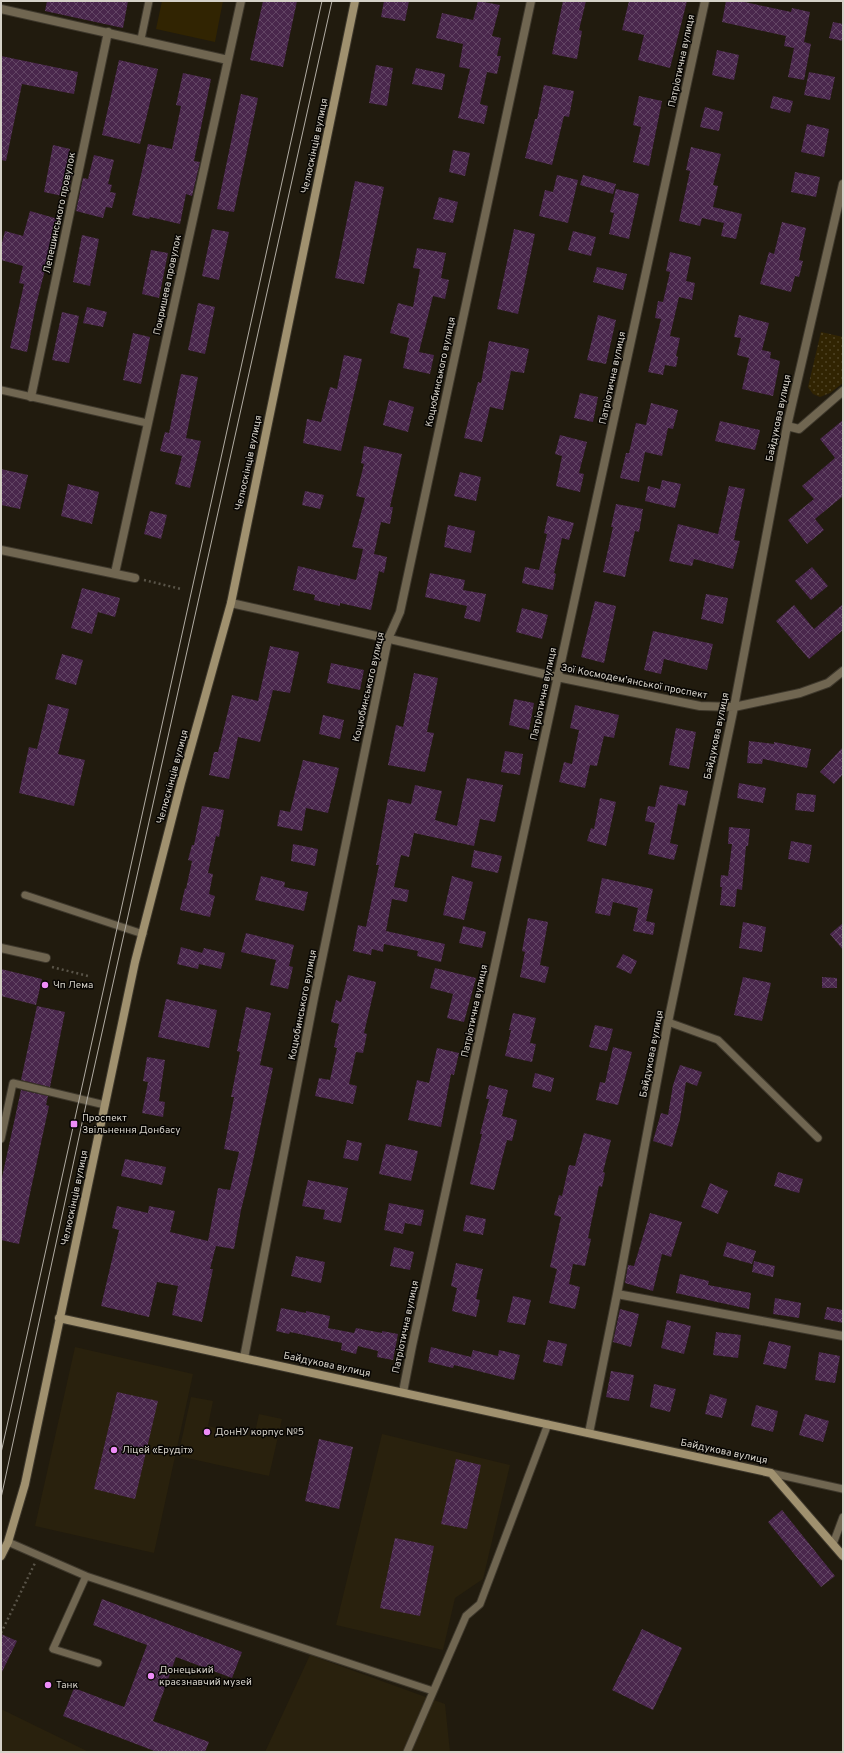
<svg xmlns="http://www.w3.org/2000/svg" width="844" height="1753" font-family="Overpass,sans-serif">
	<defs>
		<pattern id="green-dots" width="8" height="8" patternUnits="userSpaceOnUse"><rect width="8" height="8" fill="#312402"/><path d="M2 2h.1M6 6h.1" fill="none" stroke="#4e4325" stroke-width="1.8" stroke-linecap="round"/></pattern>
		<pattern id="building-cross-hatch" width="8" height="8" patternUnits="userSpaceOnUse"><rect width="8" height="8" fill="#49274c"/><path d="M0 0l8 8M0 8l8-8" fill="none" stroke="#624564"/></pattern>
	</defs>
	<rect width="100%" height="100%" fill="#211b0e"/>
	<path fill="#29210d" d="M75 1347 193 1374 154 1553 35 1526Z
		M191 1397 213 1401 208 1426 254 1437 259 1414 282 1419 269 1476 178 1456Z
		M382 1434 510 1465 483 1579 455 1598 443 1650 336 1625Z
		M310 1655 445 1704 450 1752H265Z
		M1 1709 89 1752H1Z"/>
	<path fill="url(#green-dots)" d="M821 332 843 337V383L830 393 820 397 813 394 808 387Z"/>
	<path fill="#312402" d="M162 1H223L215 42 156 29Z"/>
	<path fill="url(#building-cross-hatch)" d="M47 1H128L123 28 45 11Z
		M263 1H297L283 67 250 60Z
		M384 1H409L405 21 381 17Z
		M478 1 500 5 492 36 501 38 497 56H501L497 74 487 72 480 104 488 106 484 124 458 118 470 69 459 67 463 44 436 38 442 13 473 20Z
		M563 1H586L579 30 582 31 577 59 552 54Z
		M629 1H687L670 68 638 60 644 35 622 30Z
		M726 1H740L791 12 792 8 810 12 804 42 811 44 804 80 788 77 794 48 784 46 786 36 722 22Z
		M833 22 843 24V41L829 38Z
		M717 50 739 55 734 80 712 75Z
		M1 56 78 72 74 94 22 84 6 161 1 160Z
		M119 60 158 69 140 144 102 135Z
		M376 65 393 68 387 106 369 103Z
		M416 68 445 74 442 90 412 84Z
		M809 72 835 77 830 100 804 95Z
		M183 73 211 79 194 161 200 162 192 196 186 194 180 224 150 217 149 219 132 215 148 144 172 149 181 106 176 105Z
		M544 85 574 91 569 117 564 116 552 165 525 158 535 119H537Z
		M241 94 258 98 234 212 217 209Z
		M639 96 662 101 649 166 633 162 641 127 633 125Z
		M773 96 793 101 790 113 770 108Z
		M705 107 723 112 719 131 700 127Z
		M807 124 829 129 824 157 801 152Z
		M53 145 70 149 65 174 72 175 67 197 44 192Z
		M691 147 721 154 713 185 718 186 713 207 742 214 736 239 721 236 724 223 702 218 700 226 679 221 690 171 686 170Z
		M453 150 470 153 465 176 449 172Z
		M94 155 114 160 108 184 112 185 110 192 116 193 112 208 106 207 103 218 76 211 83 178 88 179Z
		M795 172 820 177 816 197 791 192Z
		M557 175 578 180 568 223 539 216 545 190 553 192Z
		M583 175 616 184 613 194 580 185Z
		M355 181 384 187 364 284 335 278Z
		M616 189 639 194 629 239 609 234 614 213 610 212Z
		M439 197 458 202 453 223 433 219Z
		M30 211 58 219 36 305 27 352 10 348 24 284 19 283 23 266 1 260V247L5 231 23 236Z
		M782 222 806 228 799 260 803 261 799 277 795 276 791 292 760 284 769 252 774 254Z
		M212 229 229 232 219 280 202 276Z
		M514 229 535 234 518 314 497 309Z
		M573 231 596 237 591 256 568 250Z
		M82 235 99 239 90 286 73 282Z
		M417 248 446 253 441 278 449 280 445 299 433 296 419 352 434 355 430 374 403 368 409 338 390 333 398 303 413 307 420 269 413 268Z
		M151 250 168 253 159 298 142 294Z
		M670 252 691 257 686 281 695 283 692 300 679 297 670 336 680 338 676 356 678 357 676 367 665 365 663 375 648 372 661 319 655 318 658 301 663 302 670 272 666 271Z
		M597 267 627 274 623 290 593 282Z
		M198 303 215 307 205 354 188 350Z
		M87 307 107 312 103 327 83 323Z
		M62 312 79 316 69 363 52 360Z
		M598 315 616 320 606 364 587 360Z
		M739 315 769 323 762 350 771 352 770 358 780 361 773 396 742 389 749 358 737 355 741 338 734 337Z
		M133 333 150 337 141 384 123 380Z
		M489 341 529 349 524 373 511 371 503 410 490 407 482 442 464 438 478 382 481 383Z
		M344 355 362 359 341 451 303 443 307 419 321 422 330 387 337 389Z
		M181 374 198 377 186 438 201 441 190 488 175 484 182 456 160 451 165 432 169 433Z
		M580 393 598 397 593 422 574 418Z
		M389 400 414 407 408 432 383 425Z
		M651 403 678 410 673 429 668 428 662 456 645 452 639 482 620 478 626 453H629L636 423 646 425Z
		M843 420V496L815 519 824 530 807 544 788 520 814 499 802 486 835 458 820 439Z
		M720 421 760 430 755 450 715 441Z
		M560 435 587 442 579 473 584 474 580 492 556 486 562 456 555 454Z
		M364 446 402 454 390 507H393L390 524 381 522 374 554 387 557 384 573 379 571 371 610 340 603V606L314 600 315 595 293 590 298 566 356 580 363 549 352 547 365 498 356 496 364 464 361 463Z
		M1 469 28 475 20 509 1 505Z
		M460 472 481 477 476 501 454 496Z
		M662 480 681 484 675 508 645 501 648 486 660 489Z
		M68 484 99 492 92 524 61 516Z
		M729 486 745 489 734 540 740 541 733 569 694 559 692 566 669 561 678 524 718 534Z
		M305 491 324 495 320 509 302 505Z
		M616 504 643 509 639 532 635 531 625 577 603 572 613 527H611Z
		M150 511 167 515 161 539 144 534Z
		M548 516 574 523 569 540 562 538 554 573 556 574 553 590 522 583 525 567 539 570 547 534 544 533Z
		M448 525 475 531 471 553 444 547Z
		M812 567 828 586 811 600 795 581Z
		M430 573 465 580 463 590 486 594 480 622 464 618 467 606 425 597Z
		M82 588 120 598 115 617 98 612 92 634 71 628Z
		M706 594 728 598 723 624 701 619Z
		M595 601 616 606 604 663 581 657Z
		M843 604V630L809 659 776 621 794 605 814 629Z
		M522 608 548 615 542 639 516 632Z
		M653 631 713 644 707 670 664 659 661 674 644 670Z
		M270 646 299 652 290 693 273 690 260 742 238 737 229 779 209 775 214 752H218L232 695 258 701Z
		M62 654 83 660 76 685 55 679Z
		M331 663 364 670 360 690 327 683Z
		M414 673 438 678 427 732 434 733 425 772 388 765 396 725 403 727Z
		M514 699 534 703 529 730 509 725Z
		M48 704 69 709 58 754 85 760 74 806 19 793 29 747 37 749Z
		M575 705 619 715 614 738 604 736 597 766 590 765 585 788 559 782 564 762 572 764 579 730 570 728Z
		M323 715 344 720 340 739 319 734Z
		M676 728 696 732 689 769 669 765Z
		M749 741 774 744V742L811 749 807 768 763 759 762 764 747 763Z
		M843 747V774L834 784 820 772Z
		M505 751 523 754 520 775 501 772Z
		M303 760 339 768 328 813 306 808 302 831 277 826 280 810 290 812Z
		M467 778 503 785 495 822 480 819 474 846 414 833 409 857 401 855 394 887 409 890 407 902 392 899 386 931 445 944 441 962 417 956 418 951 384 944 383 952 372 949 371 955 353 951 358 925 366 927 379 865H376L388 799 411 804 415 785 442 791 435 820 457 826Z
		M739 783 766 788 763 803 737 798Z
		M660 785 688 791 685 806 678 804 670 843 678 845 674 860 648 854 655 823 645 821 648 806 655 807Z
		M797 793 816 795 814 812 795 810Z
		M600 798 616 802 606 846 587 841 591 828 594 829Z
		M202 806 224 810 219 837 216 836 208 873 213 874 209 894 215 896 210 917 180 910 185 888 186 889 192 861 188 860 192 845H194Z
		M729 827 750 829 748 846H746L742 890 737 889 735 907 720 905 722 887H720L721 875 728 876 732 844H728Z
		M791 841 812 845 809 863 788 859Z
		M293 844 318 849 315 866 291 861Z
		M474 850 502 856 498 873 471 867Z
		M261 876 285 882 284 887 308 892 304 911 255 900Z
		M452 876 473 882 464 920 443 915Z
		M602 878 653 889 646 921 655 923 653 935 633 931 638 908 613 902 610 916 595 913Z
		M528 918 548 922 540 965 549 967 545 983 520 977 525 952 522 951Z
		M743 922 766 927 762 952 739 948Z
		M843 923V950L830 934Z
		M463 926 486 932 482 948 459 943Z
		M246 933 294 945 289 966 293 967 288 989 270 985 276 960 241 952Z
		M181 947 202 953 204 948 225 953 221 969 199 964 198 969 177 964Z
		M623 954 637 961 631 974 616 967Z
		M435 968 476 978 464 1022 447 1018 453 994 430 988Z
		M1 969 42 979 36 1005 1 996Z
		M348 975 376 982 364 1033 367 1034 363 1053 356 1052 349 1084 357 1086 353 1104 315 1096 319 1078 330 1080 337 1048 334 1047 339 1024 331 1022 336 1000 341 1002Z
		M743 977 771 983 762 1021 734 1015Z
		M822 977 837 978V988H822Z
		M166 999 217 1010 209 1048 158 1037Z
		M37 1006 65 1012 50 1087 21 1080Z
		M246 1007 271 1013 260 1065 273 1068 251 1170 241 1210 234 1249 216 1246 210 1269H213L202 1322 172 1315 178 1286 157 1282 149 1317 101 1306 119 1230 112 1228 117 1206 148 1213 149 1206 175 1211 170 1232 208 1241 218 1188 230 1190 239 1152 224 1149 234 1097H231L240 1052 237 1051Z
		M513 1013 536 1018 530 1043 536 1044 532 1062 505 1056 511 1030H509Z
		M595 1025 613 1029 607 1051 589 1047Z
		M613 1047 632 1052 618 1105 596 1100 600 1082 605 1083Z
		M437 1048 459 1053 454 1075 451 1074 441 1127 408 1120 417 1080 429 1083Z
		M147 1057 165 1060 159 1101 165 1102 163 1117 142 1113 148 1082 143 1081Z
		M680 1065 702 1072 697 1086 686 1082 680 1119 672 1147 653 1141 661 1113 668 1115 673 1085Z
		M535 1073 554 1078 551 1092 532 1087Z
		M489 1085 508 1090 502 1116 517 1120 512 1141 507 1140 494 1190 470 1184 482 1134H480L489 1099H486Z
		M21 1090 48 1096 46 1105 49 1106 19 1244 1 1240V1182Z
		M584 1133 611 1140 603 1172 605 1173 602 1187 599 1186 588 1238 591 1239 585 1266 573 1264 569 1284 580 1287 575 1309 549 1303 557 1269 550 1267 561 1217 554 1215 559 1195 562 1196 569 1165 575 1166Z
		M347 1140 362 1143 358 1161 343 1158Z
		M386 1144 418 1151 411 1181 379 1174Z
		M125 1159 166 1167 162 1185 121 1176Z
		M778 1172 803 1179 799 1193 774 1186Z
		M308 1180 348 1188 341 1223 323 1219 325 1210 302 1206Z
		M710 1183 728 1191 718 1214 701 1207Z
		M389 1203 424 1210 421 1226 405 1223 403 1234 384 1230Z
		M650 1213 682 1222 671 1257 662 1254 653 1291 625 1283 628 1265 634 1266Z
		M466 1215 486 1219 483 1235 463 1231Z
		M727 1242 756 1251 752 1264 723 1256Z
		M394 1247 414 1252 410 1270 390 1266Z
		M296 1256 325 1262 321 1283 291 1276Z
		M754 1261 775 1266 773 1277 752 1272Z
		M456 1263 483 1269 476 1299 480 1300 476 1317 452 1311 457 1288 451 1286Z
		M680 1274 709 1281 708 1285 751 1293 749 1309 676 1293Z
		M513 1296 531 1300 525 1325 507 1322Z
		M775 1298 801 1303 799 1318 773 1314Z
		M827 1307 843 1310V1323L824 1319Z
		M281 1308 306 1313V1311L330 1316 328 1328 354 1333 356 1328 382 1333V1331L398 1334 393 1360 377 1357 378 1351 358 1346 356 1354 341 1350 342 1343 290 1332 289 1334 276 1331Z
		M620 1309 639 1314 631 1347 613 1342Z
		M667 1320 691 1326 684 1354 661 1348Z
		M716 1332 741 1335 738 1358 713 1355Z
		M548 1340 567 1344 562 1366 543 1362Z
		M769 1341 791 1346 786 1369 763 1364Z
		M431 1347 471 1357 473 1350 498 1356 499 1350 520 1355 514 1380 454 1365 453 1368 428 1362Z
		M819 1352 840 1356 835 1383 815 1380Z
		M611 1371 634 1375 629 1401 606 1397Z
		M654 1384 676 1389 670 1412 650 1407Z
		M117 1392 158 1401 135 1499 94 1489Z
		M710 1394 727 1399 722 1418 705 1414Z
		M756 1405 778 1411 773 1432 751 1426Z
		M805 1414 829 1421 823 1442 799 1435Z
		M319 1439 353 1447 339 1509 305 1501Z
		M456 1459 481 1465 467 1529 441 1524Z
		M782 1510 835 1576 821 1587 768 1522Z
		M395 1538 434 1546 420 1616 380 1608Z
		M102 1599 242 1652 232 1678 176 1657 153 1721 209 1742 205 1752H157L63 1716 74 1688 124 1707 147 1645 93 1625Z
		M642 1629 682 1648 653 1710 612 1690Z
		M1 1634 17 1641 1 1674Z"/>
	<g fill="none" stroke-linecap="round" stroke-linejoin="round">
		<defs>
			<path id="service" d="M141 39 149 1
				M1 390 147 423
				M25 895 143 934
				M668 1022 718 1040 818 1138
				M1 1139 13 1083 105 1105
				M771 1473 843 1489
				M8 1542 86 1576 53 1649 98 1663
				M833 1544 843 1517
				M86 1576 433 1691
				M407 1752 466 1616 480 1604 548 1424"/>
			<path id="minor" d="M1 9 228 60
				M31 397 108 32
				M787 426 799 429 843 391
				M1 550 135 578
				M115 573 241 1
				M231 603 557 677 700 706 734 707 800 693 828 683 843 671
				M1 948 46 958
				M617 1294 843 1336
				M244 1358 314 998 388 639 400 612 531 1
				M403 1392 412 1346 705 1
				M589 1433 617 1294 668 1022 734 707 787 426 843 184"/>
			<path id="secondary" d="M59 1318 771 1473 843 1556
				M1 1556 8 1542 25 1484 135 962 181 783 231 603 355 1"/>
		</defs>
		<use href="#service" stroke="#3e382c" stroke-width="9"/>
		<use href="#minor" stroke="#3e382c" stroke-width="10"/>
		<use href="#secondary" stroke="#3e382c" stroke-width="10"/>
		<path stroke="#595448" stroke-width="2.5" stroke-dasharray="2 3" stroke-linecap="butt" d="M144 580 181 589
			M52 967 88 976
			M1 1633 35 1563"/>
		<use href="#service" stroke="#706651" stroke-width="7"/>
		<use href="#minor" stroke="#706651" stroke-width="8"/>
		<use href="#secondary" stroke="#a0916f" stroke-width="8"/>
		<path stroke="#b1aca3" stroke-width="1" d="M1 1453 322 1
			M1 1498 87 1100 332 1"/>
	</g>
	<g fill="#ee8cf8" stroke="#080603" stroke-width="1.5">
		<circle cx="45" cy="985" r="4"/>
		<rect x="70" y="1120" width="8" height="8" rx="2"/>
		<circle cx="207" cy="1432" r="4"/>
		<circle cx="114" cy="1450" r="4"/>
		<circle cx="151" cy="1676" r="4"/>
		<circle cx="48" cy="1685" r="4"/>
	</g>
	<g text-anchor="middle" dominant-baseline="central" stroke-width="3" stroke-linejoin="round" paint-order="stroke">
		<g font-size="10" fill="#d5d1c8" stroke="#080603">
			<text transform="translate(682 61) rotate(-78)">Патріотична вулиця</text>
			<text transform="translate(315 146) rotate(-78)">Челюскінців вулиця</text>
			<text transform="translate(60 213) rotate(-78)">Лепешинського провулок</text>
			<text transform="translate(168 285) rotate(-78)">Покришева провулок</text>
			<text transform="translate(441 372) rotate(-78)">Коцюбинського вулиця</text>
			<text transform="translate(613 378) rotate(-78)">Патріотична вулиця</text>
			<text transform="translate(779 418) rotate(-78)">Байдукова вулиця</text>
			<text transform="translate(249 463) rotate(-78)">Челюскінців вулиця</text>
			<text transform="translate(634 682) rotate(11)">Зої Космодем’янської проспект</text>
			<text transform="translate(369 687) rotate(-77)">Коцюбинського вулиця</text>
			<text transform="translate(544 694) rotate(-78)">Патріотична вулиця</text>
			<text transform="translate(717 736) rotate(-78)">Байдукова вулиця</text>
			<text transform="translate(173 777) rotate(-75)">Челюскінців вулиця</text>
			<text transform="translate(303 1005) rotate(-79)">Коцюбинського вулиця</text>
			<text transform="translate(475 1011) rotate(-78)">Патріотична вулиця</text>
			<text transform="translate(652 1054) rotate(-79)">Байдукова вулиця</text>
			<text transform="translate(75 1198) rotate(-78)">Челюскінців вулиця</text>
			<text transform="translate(406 1327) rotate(-78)">Патріотична вулиця</text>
			<text transform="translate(327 1365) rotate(12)">Байдукова вулиця</text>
			<text transform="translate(724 1452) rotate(12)">Байдукова вулиця</text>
		</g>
		<g font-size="10" fill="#d5d1c8" stroke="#080603" text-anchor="start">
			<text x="53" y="985">Чп Лема</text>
			<text x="82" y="1118">Проспект<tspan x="82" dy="12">Звільнення Донбасу</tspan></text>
			<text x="215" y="1432">ДонНУ корпус №5</text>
			<text x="122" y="1450">Ліцей «Ерудіт»</text>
			<text x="159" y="1670">Донецький<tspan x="159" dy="12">краєзнавчий музей</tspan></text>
			<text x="56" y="1685">Танк</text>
		</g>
	</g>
	<rect width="844" height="1753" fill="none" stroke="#d5d1c8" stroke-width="4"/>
</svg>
